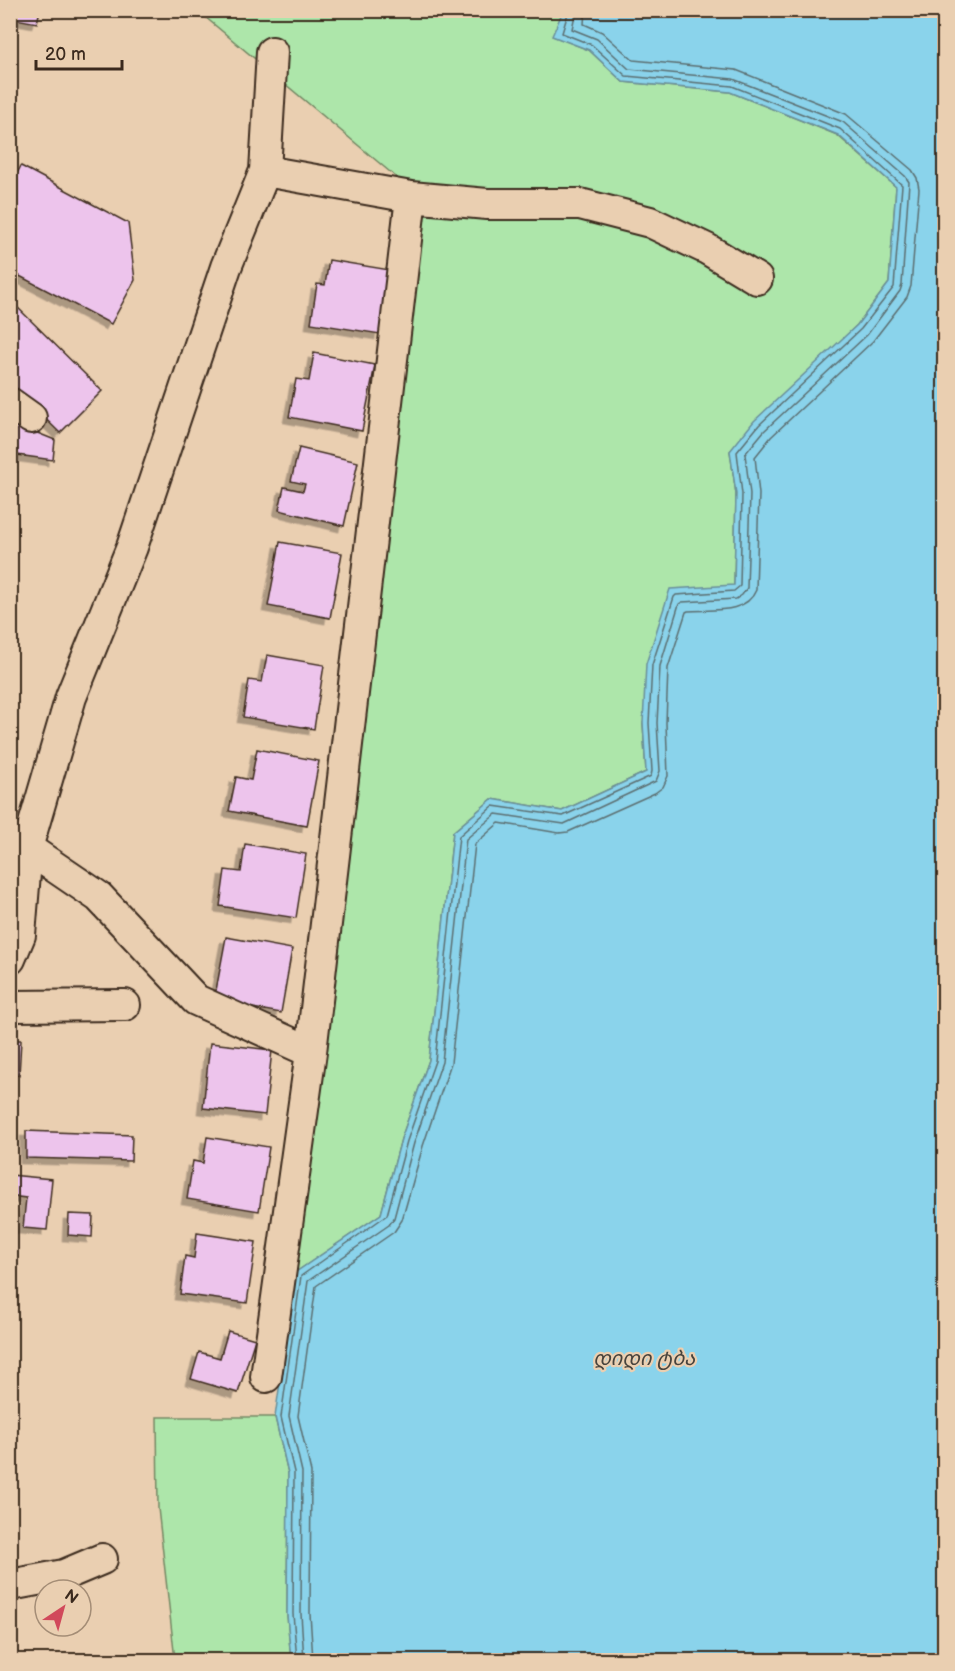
<svg xmlns="http://www.w3.org/2000/svg" width="955" height="1671" font-family="'Balsamiq Sans','Noto Sans Georgian',sans-serif">
	<defs>
		<filter id="shadow"><feDropShadow dx="-5.5" dy="5.5" stdDeviation="0" flood-color="#0004"/></filter>
	</defs>
	<rect width="100%" height="100%" fill="#eacfb1"/>
	<filter id="ink" filterUnits="userSpaceOnUse"><feTurbulence type="fractalNoise" baseFrequency=".0167" numOctaves="2"/><feDisplacementMap in="SourceGraphic" scale="12" xChannelSelector="R" yChannelSelector="G"/><feConvolveMatrix kernelMatrix="1 2 1 2 8 2 1 2 1" color-interpolation-filters="sRGB"/></filter>
	<g filter="url(#ink)">
		<path fill="#ade6aa" stroke="#748864" stroke-width="1.5" d="M198 11H563L553 36 589 50 623 82 730 92 837 135 896 187 889 283 857 325 730 451 736 494 734 585 643 723 646 772 562 811 492 799 453 832 429 1060 401 1139 381 1214 296 1272 421 198Z
			M157 1417H275L288 1473 287 1615 291 1660H175L158 1508Z"/>
		<path fill="#8ad3eb" stroke="#6a8f99" stroke-width="1.5" d="M563 11H944V1660H291L287 1615 288 1473 275 1417 296 1272 381 1214 401 1139 429 1060 453 832 492 799 562 811 646 772 643 723 646 664 670 589 734 585 736 494 730 451 754 421 857 325 889 283 896 187 838 135 730 92 623 82 589 50 552 36Z"/>
		<g fill="none" stroke-linecap="round" stroke-linejoin="round">
			<path stroke="#5b6e70" stroke-width="1.5" d="M297 1660 293 1614 294 1472 281 1417 301 1276 387 1215 407 1141 435 1061 459 836 493 806 563 816 651 776 652 771 649 723 652 665 674 597 676 595 734 591 740 586 742 494 737 452 759 425 861 329 894 287 902 185 840 129 732 86 626 76 592 45 562 33 569 10
				M304 1660 301 1614 302 1472 289 1416 308 1281 389 1225 394 1218 414 1143 442 1062 466 839 496 814 564 824 656 781 660 771 657 723 660 666 679 604 682 602 736 599 742 595 747 588 750 494 745 454 764 431 867 335 900 291 902 285 909 182 905 176 843 122 733 79 629 69 597 39 572 29 576 10
				M313 1660 310 1614 311 1472 298 1416 316 1286 394 1232 402 1220 423 1146 451 1063 475 844 499 823 559 833 568 832 655 793 663 787 668 776 666 723 668 668 686 612 688 611C711 609 746 615 756 590L759 494 755 457 771 437 873 341 907 297 911 286 919 189 917 178 912 170 846 114 736 70 633 60 602 32 584 24 585 10"/>
		</g>
		<path fill="#edc4ec" stroke="#3b2a1e" stroke-width="1.5" filter="url(#shadow)" d="M10 10H40L37 23 10 18Z
			M21 166 128 223 135 280 111 324 10 271V186Z
			M329 260 390 270 380 334 311 323 317 284 325 285Z
			M10 300 102 391 60 433 10 384Z
			M314 353 375 365 362 431 289 417 296 379 309 381Z
			M10 422 55 440 53 460 10 454Z
			M299 448 358 462 344 526 279 510 284 487 303 491 305 484 291 481Z
			M280 542 342 553 330 618 268 606Z
			M267 655 324 665 314 729 243 717 249 680 262 682Z
			M257 749 319 761 307 826 229 811 236 777 251 780Z
			M245 844 306 854 296 918 220 906 225 870 241 872Z
			M226 937 292 949 281 1013 214 1001Z
			M10 1040H21L19 1075H10Z
			M210 1043 272 1050 265 1115 203 1108Z
			M26 1131 132 1135 131 1161 26 1158Z
			M207 1137 269 1147 259 1211 187 1199 193 1161 203 1163Z
			M10 1175 52 1179 47 1230 23 1228 26 1198 10 1196Z
			M69 1214 93 1215 92 1237 68 1235Z
			M197 1233 256 1242 247 1303 180 1294 185 1256 194 1258Z
			M228 1331 255 1339 238 1393 191 1379 199 1352 220 1358Z"/>
		<g fill="none" stroke-linecap="round" stroke-linejoin="round">
			<defs>
				<path id="minor" d="M265 171 411 197 311 1052
					M411 197 487 204H580L650 222 707 249 757 279
					M10 403 31 418
					M11 847 27 848 99 897 196 1000 311 1052 266 1377
					M10 959 20 935 27 848 71 697 132 547 226 267 265 171 272 52
					M10 1006 125 1005
					M10 1585 64 1575 102 1559"/>
			</defs>
			<use href="#minor" stroke="#3b2a1e" stroke-width="34"/>
			<use href="#minor" stroke="#eacfb1" stroke-width="30"/>
		</g>
	</g>
	<g text-anchor="middle" dominant-baseline="central" stroke-width="4.5" stroke-linejoin="round" paint-order="stroke">
		<g font-size="20" font-style="italic" fill="#47433d" stroke="#eacfb1">
			<text x="644" y="1359">დიდი ტბა</text>
		</g>
	</g>
	<rect width="955" height="1671" fill="none" stroke="#eacfb1" stroke-width="36"/>
	<rect x="18" y="18" width="919" height="1635" fill="none" stroke="#3b2a1e" stroke-width="2" filter="url(#ink)"/>
	<g transform="translate(63 1608) rotate(36)"><circle r="28" fill="#eacfb1" stroke="#a48d76" stroke-width="1.5"/>
	<path d="M0-4.5L10 22L0 15L-10 22Z" fill="#d1495b"/>
	<text y="-9" font-size="16" font-weight="bold" text-anchor="middle" fill="#3b2a1e">N</text>
	</g>
	<path d="M36 60v9h86v-9" fill="none" stroke="#3b2a1e" stroke-width="3"/>
	<text x="45" y="60" font-size="18" fill="#3b2a1e" stroke="#eacfb1" stroke-width="4.5" paint-order="stroke">20 m</text>
</svg>
